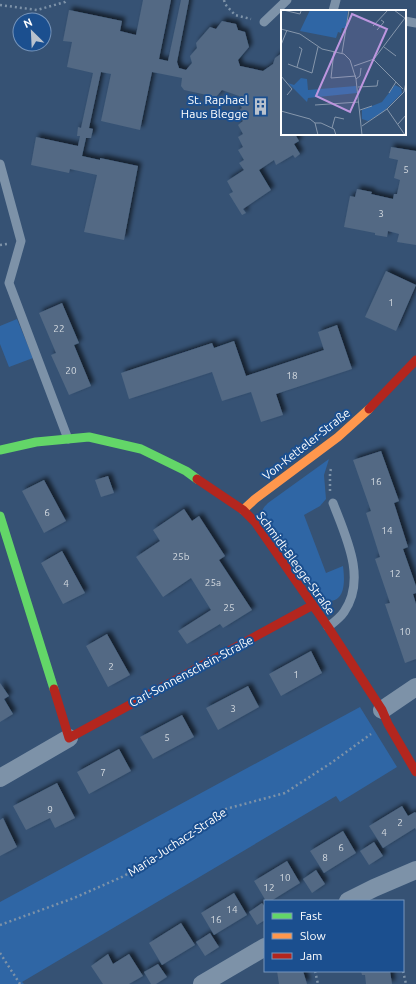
<svg xmlns="http://www.w3.org/2000/svg" width="416" height="984" font-family="Ubuntu,sans-serif">
	<defs>
		<filter id="shadow"><feDropShadow dx="3.5" dy="-3.5" stdDeviation="2" flood-color="#0009"/></filter>
	</defs>
	<rect width="100%" height="100%" fill="#365274"/>
	<path fill="#2f66a5" d="M17 319 33 358 9 367 0 344V326Z
		M329 459 324 475 326 499 320 506 304 515 326 573 343 566C345 582 346 606 322 600L263 518C261 510 263 508 268 503Z
		M360 707 397 767 340 802 336 796 22 982 24 984H0V902Z"/>
	<path fill="#526984" filter="url(#shadow)" d="M143 0H171L159 59 168 61 181 0H189L177 62 179 68 186 70 192 63 190 56 197 48 196 43 210 27 216 29 222 21 236 24 238 30 245 32 249 47 238 60 240 66 263 71 273 64 275 58 282 53V134H295L299 141 294 144 300 154 295 158 293 155 276 165 274 160 259 170 271 190 243 209 246 213 242 215 229 194 233 192 227 181 244 170 239 163 244 160 238 150 243 147 238 137 243 134 238 125 243 121 237 112 242 108 239 103 243 102 239 96 222 90 216 97 184 90 181 86 182 78 152 72 140 130 101 121 111 74 101 72 89 128 93 129 91 138H86L82 156 100 160V158L138 166 124 240 84 232 97 175 70 169 69 173 31 165 36 137 78 146 80 136H77L78 127 81 128 93 73 67 67 72 42 63 41 69 10 122 21 120 31 136 35Z
		M391 147 416 151V245L397 242 399 234 388 231 387 237 375 235V233L344 227 350 196 355 197 357 189 372 192 371 194 393 199 394 194H397L400 180 394 178 398 160 389 158Z
		M386 271 416 285 396 331 365 317Z
		M62 303 79 343 74 345 91 386 69 395 51 355 56 353 39 313Z
		M337 325 352 369 276 394 283 415 261 422 251 392 222 401 212 372 129 399 121 373 212 343 214 348 234 341 246 376 324 350 318 332Z
		M381 451 399 501 394 503 408 547 403 549 416 586V593L413 594 416 604V659L405 663 385 604 390 603 375 559 380 557 366 513 371 511 353 460Z
		M108 476 114 493 101 497 95 480Z
		M44 480 66 521 44 533 22 491Z
		M184 509 192 521 199 516 225 556 219 560 252 610 223 628 220 624 187 644 178 631 211 610 191 578 163 597 136 557 160 541 153 530Z
		M62 551 85 593 63 604 41 563Z
		M107 634 130 675 108 687 86 646Z
		M311 651 322 673 281 696 269 674Z
		M0 683 9 696 4 699 13 714 0 722Z
		M248 686 259 707 218 730 206 708Z
		M182 715 194 737 153 759 140 737Z
		M119 749 131 771 89 794 77 772Z
		M57 783 75 818 55 828 50 818 26 830 13 806Z
		M402 806 408 816 415 812 416 813V830L415 828 383 848 369 826Z
		M3 818 17 847 0 856V820Z
		M343 831 356 853 324 873 310 851Z
		M374 842 383 856 369 865 360 851Z
		M287 861 300 883 271 901H266L254 881Z
		M316 870 325 884 312 893 303 879Z
		M234 893 247 915 214 935 201 913Z
		M262 903 265 907V920L257 925 249 912Z
		M181 923 195 945 162 965 149 943Z
		M210 933 219 947 205 956 196 942Z
		M108 954 113 964 129 954 143 976 129 984H103L91 966Z
		M158 964 167 977 156 984H151L144 972Z
		M277 971H303L307 984H279Z
		M361 971H390L392 984H366L365 975H362Z"/>
	<g fill="none" stroke-linecap="round" stroke-linejoin="round">
		<path stroke="#7d92a8" stroke-width="2.5" stroke-dasharray="2 3" stroke-linecap="butt" d="M224 0 225 4 235 15 251 19
			M0 5 37 10 65 2 67 0
			M0 245 7 244
			M330 491V474L331 468
			M0 925 74 898 122 877 159 856 193 830 222 810 285 793 331 763 371 734
			M0 953 20 984
			M315 971 318 984
			M403 971 406 984"/>
		<path stroke="#7d92a8" stroke-width="9" d="M333 11 336 0
			M405 21 416 23
			M264 22 287 0
			M0 164 21 241 9 283 68 439
			M328 627C333 623 340 618 344 612 367 579 346 537 333 503"/>
		<path stroke="#7d92a8" stroke-width="18" d="M382 710 416 687
			M0 778 69 738
			M348 901 374 888 416 870
			M202 984 265 947"/>
		<path stroke="#63d668" stroke-width="9" d="M0 450 36 442 89 437 141 449 186 471 197 479
			M0 516 54 689"/>
		<path stroke="#ff974d" stroke-width="9" d="M243 510 255 499 338 437 369 409"/>
		<path stroke="#b3261e" stroke-width="9" d="M369 409 416 360
			M197 479 243 510 255 522 328 627 382 710 388 724 416 772
			M54 689 69 738 313 605"/>
	</g>
	<defs>
		<symbol id="building-bare" viewBox="-9 -9 18 18"><path d="M-4-6H4V6H1V3H-1V6H-4ZM-2.5-4.3h1.7v1.8h-1.7ZM.8-4.3h1.7v1.8H.8ZM-2.5-1h1.7V.8h-1.7ZM.8-1h1.7V.8H.8Z" fill="#b9c2ce" stroke="#1b4f8f" stroke-width="2.5" paint-order="stroke"/></symbol>
	</defs>
	<g fill-rule="evenodd">
		<use href="#building-bare" x="248" y="94" width="25" height="25"/>
	</g>
	<g text-anchor="middle" dominant-baseline="central" stroke-width="4" stroke-linejoin="round" paint-order="stroke">
		<g font-size="10" fill="#d4dae0">
			<text x="406" y="169">5</text>
			<text x="381" y="213">3</text>
			<text x="391" y="302">1</text>
			<text x="59" y="328">22</text>
			<text x="71" y="370">20</text>
			<text x="292" y="375">18</text>
			<text x="376" y="481">16</text>
			<text x="47" y="512">6</text>
			<text x="387" y="530">14</text>
			<text x="181" y="556">25b</text>
			<text x="395" y="573">12</text>
			<text x="213" y="582">25a</text>
			<text x="66" y="583">4</text>
			<text x="229" y="607">25</text>
			<text x="405" y="631">10</text>
			<text x="111" y="666">2</text>
			<text x="296" y="674">1</text>
			<text x="233" y="708">3</text>
			<text x="167" y="737">5</text>
			<text x="103" y="772">7</text>
			<text x="50" y="809">9</text>
			<text x="400" y="822">2</text>
			<text x="384" y="832">4</text>
			<text x="341" y="847">6</text>
			<text x="325" y="857">8</text>
			<text x="285" y="877">10</text>
			<text x="269" y="887">12</text>
			<text x="232" y="909">14</text>
			<text x="216" y="919">16</text>
		</g>
		<g font-size="12" fill="#fff" stroke="#1b4f8f" text-anchor="end">
			<text x="248" y="99">St. Raphael<tspan x="248" dy="14">Haus Blegge</tspan></text>
		</g>
		<g font-size="12" fill="#fff" stroke="#1b4f8f">
			<text transform="translate(306 444) rotate(-38)">Von-Ketteler-Straße</text>
			<text transform="translate(296 563) rotate(54)">Schmidt-Blegge-Straße</text>
			<text transform="translate(191 671) rotate(-28)">Carl-Sonnenschein-Straße</text>
			<text transform="translate(177 842) rotate(-33)">Maria-Juchacz-Straße</text>
		</g>
	</g>
	<g transform="translate(281 10)">
		<rect width="125" height="125" fill="#365274"/>
		<path d="M29 0H67L65 18H61L60 23 57 22 55 28 19 21ZM20 68 26 69 27 80 75 76 76 83 27 88 26 92 7 73 13 75ZM114 75 120 78 121 83 102 102 87 111 81 109V100L101 92Z" fill="#2f66a5"/>
		<path fill="none" stroke="#8697ac" stroke-width="1" d="M2 0 19 4 20 1M113 0 125 9M92 16 107 0M0 19 19 24 41 39 63 44 69 50 75 69 81 125M96 20 103 12 100 10M0 35 6 20M103 37 115 46M53 41 50 68 75 66M61 43 68 0M93 50 122 79M7 54 31 63 37 37M73 56 93 49 124 8M16 57 21 39 18 37M0 66 11 79 6 85M75 69 79 66 80 58M77 77 96 76 97 70M108 83 115 72M34 95 78 92M106 99 124 125M79 100 91 96M0 101 29 109 34 113H40L53 119 55 125M34 113 37 125M117 114 125 105M81 116 106 99 123 82 125 72M51 118 54 107 63 109"/>
		<path fill="#bd96df" fill-opacity="0.15" stroke="#bd96df" stroke-width="2" d="M71 4 106 19 69 102 35 86Z"/>
		<rect width="125" height="125" fill="none" stroke="#fff" stroke-width="2"/>
	</g>
	<rect x="264" y="900" width="140" height="72" fill="#1b4f8f" stroke="#7695bc"/>
	<rect x="272" y="913" width="20" height="6" fill="#63d668" stroke="#7695bc"/>
	<text x="300" y="920" font-size="12" fill="#ffffff">Fast</text>
	<rect x="272" y="933" width="20" height="6" fill="#ff974d" stroke="#7695bc"/>
	<text x="300" y="940" font-size="12" fill="#ffffff">Slow</text>
	<rect x="272" y="953" width="20" height="6" fill="#b3261e" stroke="#7695bc"/>
	<text x="300" y="960" font-size="12" fill="#ffffff">Jam</text>
	<g transform="translate(32 32) rotate(336)"><circle r="19" fill="#1b4f8f" stroke="#7695bc"/>
	<path d="M0-3L7 15L0 10L-7 15Z" fill="#b9c2ce"/>
	<text y="-6" font-size="11" font-weight="bold" text-anchor="middle" fill="#ffffff">N</text>
	</g>
</svg>
